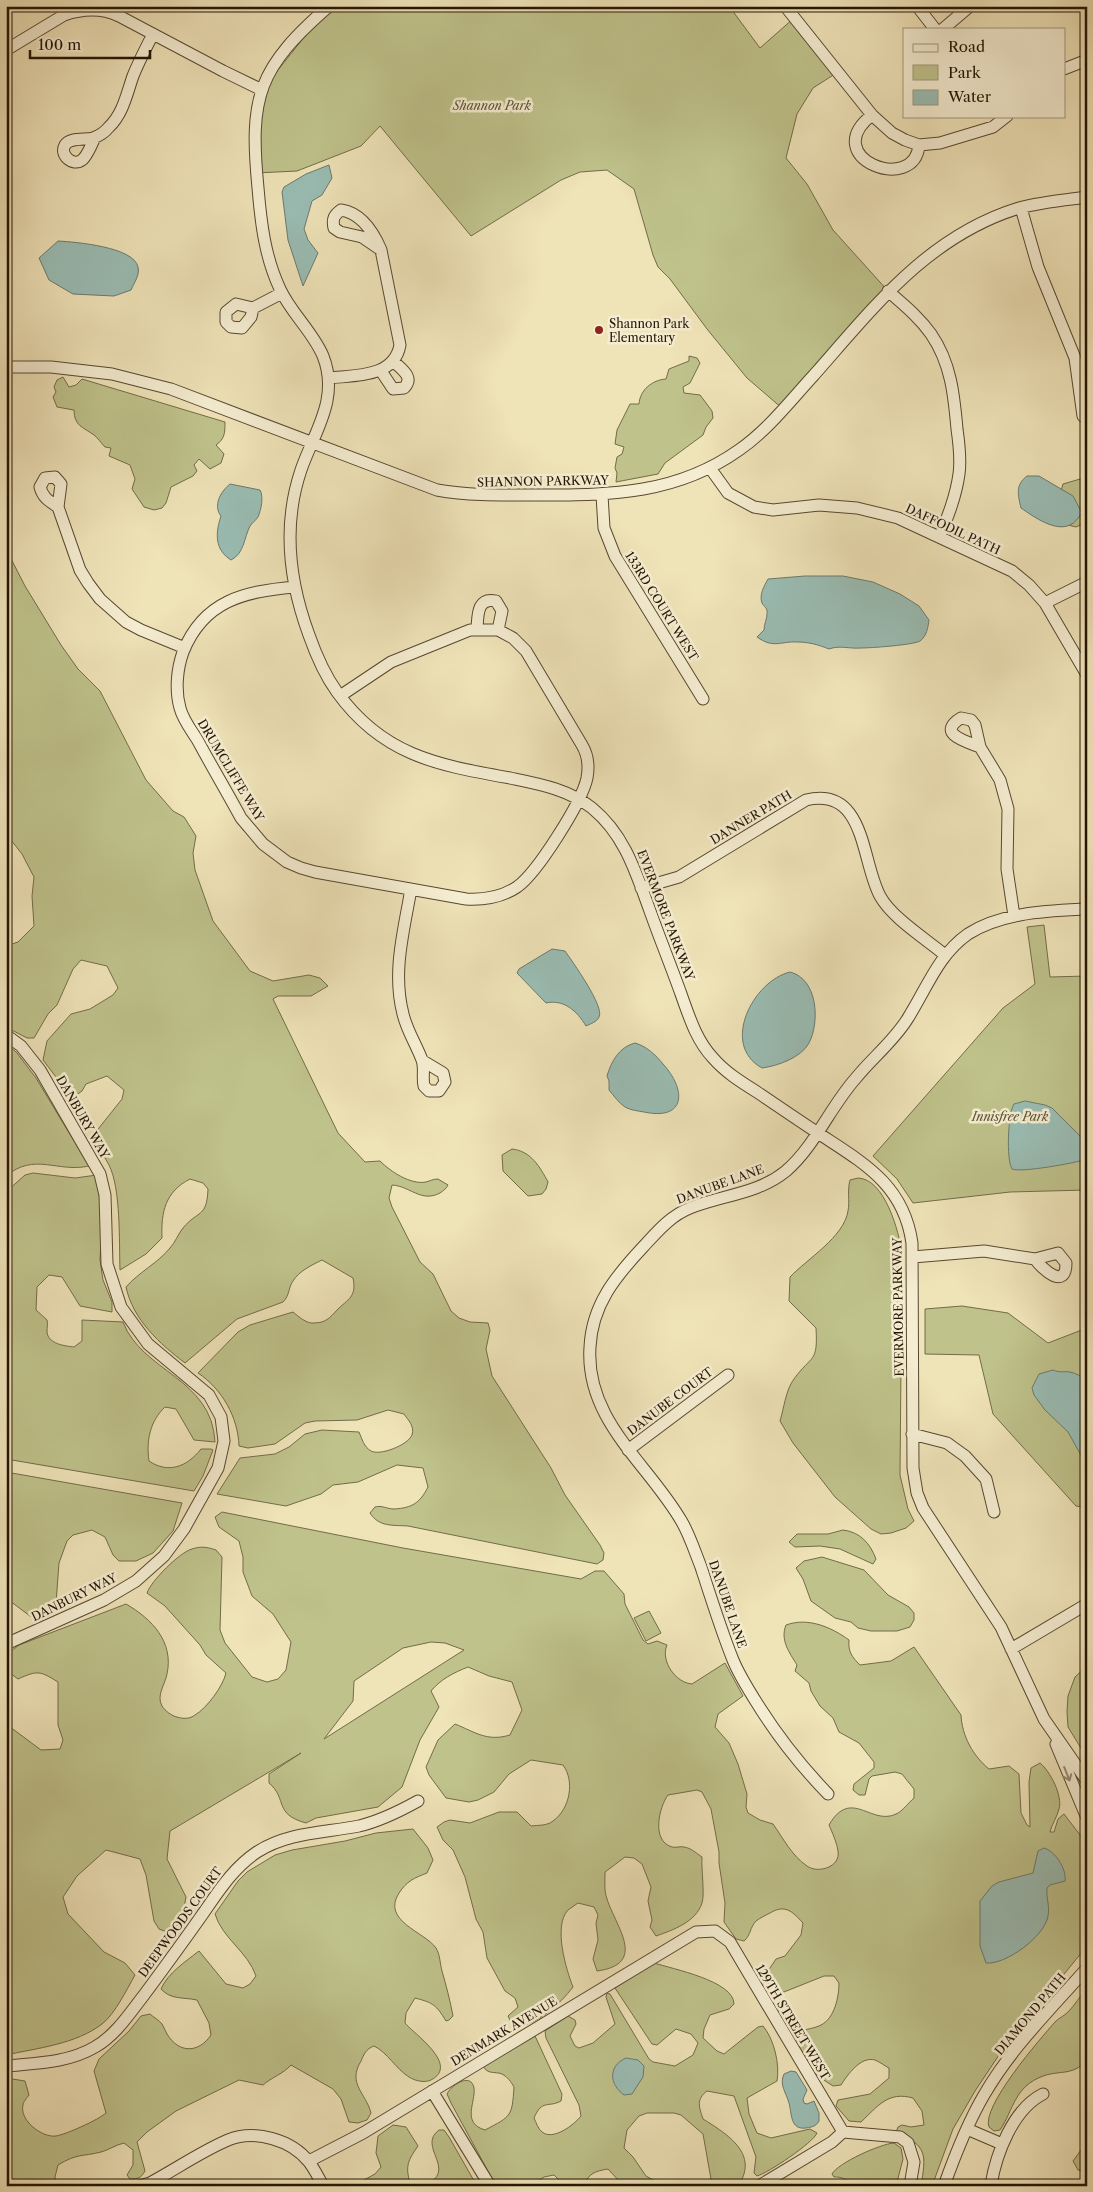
<svg xmlns="http://www.w3.org/2000/svg" width="1093" height="2192" font-family="'Libre Caslon Text',serif">
	<rect width="100%" height="100%" fill="#efe3b8"/>
	<filter id="stains"><feTurbulence type="fractalNoise" baseFrequency=".004" numOctaves="4"/><feColorMatrix values="0 0 0 0 .2 0 0 0 0 .09 0 0 0 0 .02 0 0 0 .5 -.17"/></filter>
	<radialGradient id="worn" r=".72"><stop offset=".6" stop-color="#630" stop-opacity="0"/><stop offset="1" stop-color="#630" stop-opacity=".3"/></radialGradient>
	<path fill="#bfc28b" stroke="#726c48" fill-rule="evenodd" d="M329 6H729L760 48 794 18 838 72 813 88 797 114 786 158 807 184 833 230 888 291 783 409 747 378 707 329 670 279 658 267 653 255 634 189 607 170 580 172 561 180 471 236 380 126 361 146 297 171 256 173 262 90Z
		M689 356 697 358 700 363 690 383 683 387 684 393 700 395 712 411 713 418 706 427 703 435 665 463 658 474 616 482 617 473 615 468 617 457 622 454 624 447 615 444 617 430 630 404H639C640 390 652 380 666 379L669 369 689 361Z
		M63 377 69 387 76 385 82 379 225 422C225 432 225 439 216 445L224 454 221 463 210 469 199 459 194 465 197 471 193 476 171 487 166 503 162 508 154 510 144 507 132 489 135 479 130 465 109 456 111 448 105 447C101 443 98 438 94 435 83 427 74 426 74 410L57 407 53 397 56 392 54 387 57 380Z
		M1087 477V522L1076 527 1068 525 1058 501 1063 484Z
		M6 549 25 586 61 645 78 669 100 691 146 780 173 811 184 817 196 836 193 853 195 870 213 921 250 971 273 981 309 975 320 978 328 986 311 996H278L273 999 338 1133 365 1162 380 1161C391 1172 411 1185 426 1182 430 1181 433 1179 438 1179L448 1185C446 1189 444 1190 440 1193 421 1203 410 1186 392 1185L389 1198 392 1207 420 1262 433 1274 451 1311 459 1318 470 1322 488 1323 490 1330 486 1349 492 1376 551 1468 565 1495 600 1545 604 1553 603 1560 597 1564 408 1526C392 1525 379 1527 370 1513L375 1507C382 1505 387 1509 394 1509 412 1508 420 1503 428 1487L423 1468 397 1465 358 1482 333 1485 321 1494 286 1506 217 1494 240 1458 275 1454 289 1447 305 1434 322 1430 359 1432C362 1439 364 1447 371 1451 380 1456 408 1445 412 1435 415 1426 408 1420 404 1414L388 1410 357 1420 315 1421 305 1423 275 1444 248 1448 239 1446C238 1417 222 1389 198 1373L238 1332 250 1325 293 1312C299 1317 307 1324 314 1323 325 1323 330 1318 337 1310 348 1299 357 1297 353 1278L322 1260C312 1265 299 1271 293 1281 288 1288 290 1295 283 1302L237 1319 185 1363C160 1344 133 1320 126 1287 139 1272 158 1263 170 1248 175 1243 178 1234 183 1228 198 1210 207 1218 208 1189L203 1183 190 1179C165 1192 161 1212 162 1238L146 1254 120 1270C119 1241 121 1189 109 1165 104 1155 97 1147 91 1138L122 1099 124 1090 107 1076 86 1084 82 1091 72 1098 43 1060 47 1041 71 1014 90 1009 113 995 118 988 107 966 81 960 73 969 57 1005 48 1014 34 1038H27L6 1027V946L18 942 34 926 32 896 34 877 22 854 11 840H6Z
		M1044 925 1050 977 1087 976V1190L1010 1192 913 1203 897 1179 873 1156 1003 1008 1035 984 1027 927Z
		M6 1043 17 1053 36 1078 89 1166C57 1173 35 1152 6 1176Z
		M512 1149C531 1151 540 1167 548 1182L546 1189 542 1194 528 1196 503 1171 502 1155Z
		M33 1173 75 1178 97 1175 102 1219 100 1260 103 1280 112 1302V1312L80 1306 62 1277 49 1275 37 1287 36 1310 47 1320C48 1324 47 1327 47 1332 48 1344 65 1346 74 1347L82 1341V1320L123 1322C142 1372 212 1378 215 1442L194 1440 176 1409 165 1407C150 1421 146 1441 149 1461 168 1474 187 1467 201 1449H211L213 1450 203 1476 194 1491 6 1459V1192L25 1175Z
		M858 1178C885 1179 899 1232 902 1253L900 1475 908 1509 914 1521 906 1528 891 1533 881 1534 871 1529 835 1497 793 1443 780 1421C784 1408 786 1389 794 1379 812 1354 818 1364 816 1328L789 1301 790 1277C807 1259 844 1237 848 1211 850 1201 847 1191 850 1180Z
		M962 1306 1008 1313 1048 1343 1087 1328V1514L1083 1507 1076 1506 993 1414 979 1355 925 1354V1309Z
		M6 1472 182 1503 173 1531 153 1553 136 1561H119L113 1555 105 1537 92 1530 73 1535 67 1541 59 1563 56 1603 43 1619H34L6 1598Z
		M222 1512 403 1548 581 1579 595 1571H604L624 1594 625 1604 643 1640 648 1644 657 1641 667 1645C660 1661 676 1683 692 1684L725 1663 743 1696 718 1714 715 1727 729 1743 738 1764 747 1794 746 1807 748 1813 760 1820 773 1824C783 1838 792 1856 807 1866 818 1874 841 1867 838 1851 837 1843 832 1832 829 1825 851 1787 871 1826 896 1814 903 1811 908 1803 914 1798V1789L902 1774 895 1772 872 1776 869 1779 865 1795H859L853 1790 854 1784 874 1768V1762L859 1743 839 1732 833 1718 820 1706 811 1691 809 1683 795 1671 797 1665C789 1652 780 1640 786 1625 808 1617 831 1627 849 1640 848 1652 852 1657 860 1665L891 1661 914 1647 961 1715C962 1736 973 1756 989 1769L1009 1766 1019 1774 1021 1813 1027 1825 1030 1827 1029 1782 1031 1768 1040 1763C1050 1771 1063 1796 1059 1809 1057 1817 1052 1824 1050 1832H1054L1058 1819 1064 1814 1087 1844V1946L1003 2049 975 2091 953 2129 932 2186H921C926 2155 928 2146 896 2132L898 2127 902 2125 911 2127 924 2125 922 2111 913 2098C888 2091 878 2106 861 2122L849 2121 836 2106 838 2100 870 2094 889 2078V2068C885 2066 880 2062 875 2060 861 2056 848 2074 841 2085L833 2086 816 2075 796 2045C799 2025 807 2032 821 2025 835 2018 839 1996 839 1983L834 1976H824L784 1992C776 1992 768 1984 764 1977L776 1959 785 1956 801 1935 803 1923C792 1911 785 1904 770 1913 766 1915 760 1918 756 1921 750 1927 751 1935 744 1941L736 1939 724 1922 725 1903 719 1863V1852L711 1809 702 1792 697 1790 668 1795C659 1807 651 1841 672 1847 676 1848 680 1846 684 1847 691 1848 696 1853 702 1857 701 1868 705 1895 702 1903 696 1922 673 1930 656 1936L650 1927 652 1920 648 1901 651 1887 642 1864 634 1858 625 1857 605 1872C605 1881 604 1891 607 1899 616 1927 648 1964 597 1971L593 1959 598 1940 596 1923 598 1915 594 1907 578 1903C575 1905 571 1908 568 1910 553 1926 566 1969 573 1987 560 2004 536 2027 513 2026L508 2016 518 2007 515 1998 505 1991 487 1958 483 1932 476 1919 465 1877 453 1850 443 1840 437 1827 444 1822 450 1820 470 1823 499 1812H517L531 1826C538 1825 547 1826 553 1821 570 1809 575 1781 563 1765L531 1760 509 1774 494 1792 478 1800 469 1802 446 1798 429 1775 426 1767 438 1740 455 1724C475 1732 487 1742 510 1735L522 1710 512 1682 489 1676 468 1667C453 1673 441 1679 431 1691L439 1707 420 1740 402 1787 378 1807 316 1818 306 1823C273 1814 288 1799 269 1783V1774L301 1753 170 1831 167 1859 186 1897 181 1923 167 1932 159 1929 154 1921 146 1875 140 1859 106 1850 77 1876 63 1897 68 1914 104 1952 125 1963 135 1975C127 1989 115 2014 102 2024 76 2044 38 2048 6 2055V1724L41 1750 60 1749 63 1740 58 1725V1682C40 1671 38 1670 18 1679L6 1670V1655L19 1645 126 1604C152 1619 174 1642 167 1674 165 1685 156 1695 162 1706 165 1711 172 1716 177 1717 183 1719 190 1719 195 1715 207 1708 223 1686 226 1673L206 1655 200 1645 165 1606 147 1593C151 1581 180 1552 192 1549 201 1546 207 1547 216 1550L222 1557 220 1630 225 1643 252 1677 267 1682 278 1679 286 1670 291 1642 273 1614 252 1596 243 1572V1557L239 1541 219 1527 215 1517ZM431 1642 445 1643 464 1650 324 1739 353 1701 354 1681 403 1648Z
		M843 1530C860 1532 870 1543 876 1559L873 1564 840 1549 820 1546 795 1547 789 1542 797 1534H828Z
		M822 1557 864 1570 888 1595 909 1607 914 1613V1620L910 1627 897 1631H871L858 1628 851 1622 835 1618 811 1601 803 1579 796 1568 804 1561Z
		M649 1611 661 1633 646 1641 634 1618Z
		M1087 1666V1758L1068 1727 1067 1712 1068 1696 1075 1677Z
		M413 1829 428 1848 433 1860 427 1873C414 1878 407 1881 399 1893 381 1921 425 1932 436 1948 440 1954 440 1964 442 1971 446 1985 450 2000 453 2016L449 2020 446 2021C436 2005 434 2003 415 1998L406 2013 405 2023C414 2034 460 2065 431 2080 425 2083 415 2081 409 2077 396 2069 387 2052 374 2046 366 2049 364 2054 361 2061 347 2084 366 2093 371 2113L367 2120 358 2123 349 2122 341 2099 333 2089 291 2065C283 2074 272 2077 263 2085L239 2080 176 2111 147 2132 137 2142 145 2171C141 2178 138 2179 130 2179L127 2175 133 2165V2150L124 2143C115 2145 109 2150 101 2152 81 2157 78 2153 58 2165L55 2177 56 2186H6V2078L25 2081 29 2095C27 2098 23 2102 23 2105 19 2120 42 2138 56 2136 67 2134 98 2120 106 2113L94 2071 99 2059 129 2031 141 2016 150 2014C153 2017 159 2020 162 2024 164 2027 165 2031 167 2034 179 2054 199 2053 211 2035L209 2023 197 2000C183 1997 171 2000 161 1989 168 1973 185 1962 199 1951L226 1984 243 1988 250 1984 256 1976C248 1952 222 1938 215 1914L238 1881 247 1872 275 1855 292 1850 345 1841 376 1833Z
		M654 1963C673 1969 734 1981 734 2004L729 2009 710 2015 704 2029 703 2038 717 2051 724 2054 758 2027 763 2026C774 2039 780 2064 777 2081L747 2098 749 2114 757 2133 771 2138 810 2129 817 2133C813 2143 768 2173 757 2176L754 2173 756 2157 734 2096 707 2091C696 2099 699 2107 703 2119 727 2134 760 2154 738 2186H709L711 2179 703 2134 681 2115 674 2113H647L639 2116 627 2130 624 2148 633 2157 646 2176 664 2186H622L620 2182 608 2169C596 2171 588 2173 584 2186H563V2184L554 2175 544 2177 531 2186H496L451 2103 447 2094C451 2085 471 2072 474 2088 476 2102 461 2123 485 2130 512 2116 512 2116 514 2087 511 2082 508 2077 502 2074 494 2071 488 2075 483 2066L535 2036 562 2094 561 2101C548 2108 542 2099 534 2118 536 2122 538 2129 542 2132 553 2141 574 2125 581 2116L579 2105 546 2038 545 2031 568 2016 575 2020 576 2024 570 2036 575 2046 579 2048 593 2043 615 2024 606 1997 607 1993 610 1994 649 2059 653 2062 675 2066 693 2055 698 2043 691 2034 676 2029 657 2045 652 2044 615 1988Z
		M1087 1988V2061C1071 2076 1061 2070 1043 2076 1014 2087 1014 2109 1000 2130L994 2131 989 2127C981 2107 1040 2039 1055 2022 1059 2018 1064 2016 1068 2012 1075 2005 1080 1996 1087 1988Z
		M393 2125 406 2127 418 2146C408 2160 405 2166 410 2183L418 2186H382L378 2181H370L366 2186H353L375 2174 381 2167 376 2153 378 2136Z
		M439 2130H444L449 2137 477 2186H424C460 2170 416 2147 439 2130Z
		M1087 2142V2172L1078 2170 1073 2161Z
		M894 2143 901 2148 903 2159 896 2186C881 2186 868 2185 854 2182 846 2181 841 2176 834 2177L832 2174C838 2163 880 2144 894 2143Z"/>
	<path fill="#9abdb4" stroke="#6b7a6e" d="M329 165 332 178 322 195 312 201 304 229 308 240 318 253 303 286 288 240 282 192 284 187 306 174Z
		M58 241C76 242 134 247 138 267 140 275 134 283 131 290L114 296 73 294 49 280 39 258Z
		M1027 476H1039L1073 496 1082 513C1079 517 1075 523 1070 525 1055 532 1034 517 1021 508 1018 495 1015 485 1027 476Z
		M230 484 260 490C264 497 261 510 258 517 256 520 252 523 250 526 244 538 244 554 231 560 215 550 215 534 221 516 213 506 220 492 230 484Z
		M805 576H843L873 582 900 594 919 606 929 620C928 627 927 636 920 641 913 645 871 648 861 648 849 649 840 645 829 649 819 645 809 642 798 642 780 641 774 649 757 637L764 630C764 624 767 619 767 614 768 608 764 607 762 603 759 595 764 586 768 579Z
		M552 949 565 951C572 961 605 1007 599 1017 597 1022 590 1024 586 1026 577 1011 564 999 546 1003L517 973 519 969Z
		M790 972C818 979 820 1022 809 1043 801 1058 777 1066 762 1068 720 1045 753 981 790 972Z
		M635 1043C646 1046 656 1055 663 1064 686 1089 687 1121 644 1112 638 1111 630 1110 625 1107 619 1103 614 1096 609 1090V1081L607 1076C611 1062 619 1047 635 1043Z
		M1025 1101 1045 1105 1052 1108 1087 1143V1159C1076 1163 1020 1173 1012 1169 1006 1159 1008 1113 1014 1104Z
		M1053 1370C1060 1373 1064 1371 1070 1372 1076 1373 1081 1377 1087 1379V1466L1068 1432 1045 1410 1034 1395 1032 1388 1039 1374Z
		M1044 1848C1055 1851 1067 1869 1065 1881L1050 1885 1047 1888C1046 1897 1050 1907 1048 1916 1045 1936 1006 1965 986 1963L980 1946V1901L992 1886 999 1882 1033 1873 1038 1851Z
		M626 2058 638 2060 644 2066 643 2077 632 2094 624 2095C609 2084 608 2066 626 2058Z
		M791 2071 796 2072 807 2090 803 2099 804 2103 807 2104 814 2101 819 2113V2121C816 2126 813 2127 806 2128 790 2130 792 2114 789 2103 786 2092 779 2085 784 2074Z"/>
	<g fill="none" stroke-linecap="round" stroke-linejoin="round">
		<defs>
			<path id="minor" d="M329 6C258 68 249 96 258 188 261 224 265 257 280 289 291 313 313 332 323 356 340 399 314 432 301 470 282 526 289 581 309 635 316 655 324 674 337 692 383 756 438 765 510 778 539 784 568 789 592 808 625 835 636 873 650 911 660 939 671 966 681 994 689 1016 696 1040 713 1058 725 1072 741 1082 757 1092 779 1107 801 1122 824 1137 867 1165 904 1187 912 1243L913 1468 917 1493 923 1508 1001 1627 1044 1719 1087 1781
				M785 6 872 115 892 133 905 140 919 145 940 143 993 127 1007 116
				M917 6 935 29
				M943 29 970 6
				M6 50 64 15C82 9 102 8 119 16L223 71 262 90
				M1064 69 1087 60
				M872 115C817 158 915 195 919 145
				M95 137C92 144 87 156 82 160 73 167 59 155 65 145 70 137 85 140 93 138 99 136 105 132 109 127 123 114 127 93 133 76 139 61 146 48 153 34
				M1021 208 1038 267 1075 358 1083 416
				M888 291C904 305 919 317 931 334 951 363 954 395 957 429 959 443 961 460 959 474 956 496 948 516 940 536
				M253 308 251 317 242 328 231 327 226 322V312L236 304 253 308 282 293
				M6 367H51L112 374 171 389 437 490C471 496 504 495 539 495 612 495 677 494 739 450 768 430 790 401 814 375 874 307 928 236 1019 208 1041 202 1064 200 1087 197
				M381 371 393 389 404 388C415 377 401 369 393 361
				M329 378C355 375 394 378 400 345L381 250C373 231 361 213 341 210 334 215 332 219 334 228L340 232 362 237 381 250
				M710 468 728 493 754 507 773 510 819 505 857 508 898 518 1012 571 1029 585 1045 603 1087 675
				M602 495 604 528 615 556 703 699
				M58 507C49 501 43 498 40 487L45 478 55 477 61 484 58 507 80 570 88 583 100 599 126 622 141 630 185 648
				M294 587C244 592 204 600 183 652 177 669 175 690 180 708 183 720 192 731 198 741 212 767 227 792 241 818L263 844 287 862 301 868 315 872 466 899C484 900 502 897 517 887 537 873 582 802 587 778 589 767 588 755 582 745L526 651 513 638 498 630H470L391 662 340 696
				M1045 603 1087 582
				M477 628C478 615 477 597 496 601L502 611 498 630
				M980 747 975 725 971 720 961 718C935 734 968 742 980 747L1000 780 1008 809 1007 869 1014 916
				M641 888 679 877 806 800C866 786 861 861 880 896 892 918 926 939 945 955
				M411 889C404 930 392 972 403 1014 407 1031 416 1044 422 1060 425 1068 422 1078 424 1086L429 1091H439L445 1082 443 1073 423 1061
				M6 1035 21 1046 40 1070 100 1174 105 1195 107 1264 121 1307 148 1344 209 1395 221 1417 224 1441 218 1468 184 1529 164 1556 136 1581 104 1600 6 1644
				M913 1257 984 1251 1035 1259C1042 1269 1066 1291 1066 1263L1058 1253 1035 1259
				M912 1434 947 1443 965 1456 986 1479 994 1512
				M628 1450 728 1375
				M1011 1649 1087 1604
				M1056 1744 1087 1818
				M828 1794C801 1766 781 1741 760 1708 750 1692 740 1677 733 1660 721 1630 711 1598 701 1567 695 1552 690 1536 682 1522 649 1464 585 1421 590 1347 592 1305 615 1277 643 1247 657 1232 670 1216 690 1208 722 1195 758 1194 786 1171 815 1146 830 1107 856 1078 873 1057 894 1041 908 1018 927 988 938 955 968 934 1002 912 1048 911 1087 909
				M6 2066C36 2063 68 2063 95 2047 116 2035 129 2014 144 1995 164 1968 183 1942 202 1915 218 1892 233 1868 257 1852 288 1832 324 1833 359 1826 380 1821 400 1811 418 1801
				M432 2091 490 2186
				M967 2129 1002 2144
				M309 2161 363 2133 696 1932 715 1931 730 1942 843 2132
				M991 2185C996 2154 1013 2109 1043 2094
				M139 2186 150 2183C176 2169 202 2151 228 2140 255 2129 292 2140 309 2162 315 2170 319 2178 323 2186
				M759 2186 832 2142 843 2132 900 2137 908 2143 914 2162 910 2186
				M944 2186C955 2155 967 2124 984 2095 1011 2048 1051 2009 1087 1968"/>
		</defs>
		<use href="#minor" stroke="#574831" stroke-width="13"/>
		<use href="#minor" stroke="#f5edd1" stroke-width="11"/>
	</g>
	<defs><path id="oneway-shaft" d="M-6 0H5M1.5-3L5.5 0L1.5 3" fill="none" stroke-width="1.6" stroke-linecap="round" stroke-linejoin="round" transform="scale(1.25)"/></defs>
	<use stroke="#978c75" href="#oneway-shaft" transform="translate(1067 1774) rotate(68)"/>
	<circle fill="#8f2418" stroke="#f5edd1" stroke-width="2" cx="599" cy="330" r="5"/>
	<g text-anchor="middle" dominant-baseline="central" stroke-width="5" stroke-linejoin="round" paint-order="stroke">
		<g font-size="12" font-style="italic" fill="#5a5233" stroke="#f5edd1">
			<text x="492" y="105">Shannon Park</text>
			<text x="1010" y="1116">Innisfree Park</text>
		</g>
		<g font-size="12" fill="#241504" stroke="#f5edd1" text-anchor="start">
			<text x="609" y="323">Shannon Park<tspan x="609" dy="14">Elementary</tspan></text>
		</g>
		<g font-size="12" fill="#241504" stroke="#f5edd1">
			<text transform="translate(543 481) rotate(-1)">SHANNON PARKWAY</text>
			<text transform="translate(953 529) rotate(25)">DAFFODIL PATH</text>
			<text transform="translate(662 606) rotate(58)">133RD COURT WEST</text>
			<text transform="translate(231 770) rotate(59)">DRUMCLIFFE WAY</text>
			<text transform="translate(751 817) rotate(-31)">DANNER PATH</text>
			<text transform="translate(666 915) rotate(69)">EVERMORE PARKWAY</text>
			<text transform="translate(83 1117) rotate(60)">DANBURY WAY</text>
			<text transform="translate(720 1184) rotate(-20)">DANUBE LANE</text>
			<text transform="translate(898 1307) rotate(-91)">EVERMORE PARKWAY</text>
			<text transform="translate(670 1401) rotate(-37)">DANUBE COURT</text>
			<text transform="translate(74 1597) rotate(-26)">DANBURY WAY</text>
			<text transform="translate(728 1604) rotate(71)">DANUBE LANE</text>
			<text transform="translate(180 1922) rotate(-54)">DEEPWOODS COURT</text>
			<text transform="translate(1030 2014) rotate(-50)">DIAMOND PATH</text>
			<text transform="translate(793 2022) rotate(59)">129TH STREET WEST</text>
			<text transform="translate(504 2031) rotate(-31)">DENMARK AVENUE</text>
		</g>
	</g>
	<rect width="1093" height="2192" fill="none" stroke="#efe3b8" stroke-width="25"/>
	<rect x="8" y="8" width="1078" height="2177" fill="none" stroke="#241504" stroke-width="2.5"/>
	<rect x="12" y="12" width="1068" height="2167" fill="none" stroke="#241504"/>
	<rect x="903" y="28" width="162" height="90" fill="#f5edd1" stroke="#a1977f"/>
	<rect x="913" y="44" width="25" height="8" fill="#f5edd1" stroke="#a1977f"/>
	<text x="948" y="52" font-size="15" fill="#241504">Road</text>
	<rect x="913" y="65" width="25" height="15" fill="#bfc28b" stroke="#a1977f"/>
	<text x="948" y="78" font-size="15" fill="#241504">Park</text>
	<rect x="913" y="90" width="25" height="15" fill="#9abdb4" stroke="#a1977f"/>
	<text x="948" y="102" font-size="15" fill="#241504">Water</text>
	<path d="M30 50v8h120v-8" fill="none" stroke="#241504" stroke-width="2.5"/>
	<text x="38" y="50" font-size="15" fill="#241504" stroke="#f5edd1" stroke-width="4" paint-order="stroke">100 m</text>
	<rect width="100%" height="100%" filter="url(#stains)"/>
	<rect width="100%" height="100%" fill="url(#worn)"/>
</svg>
